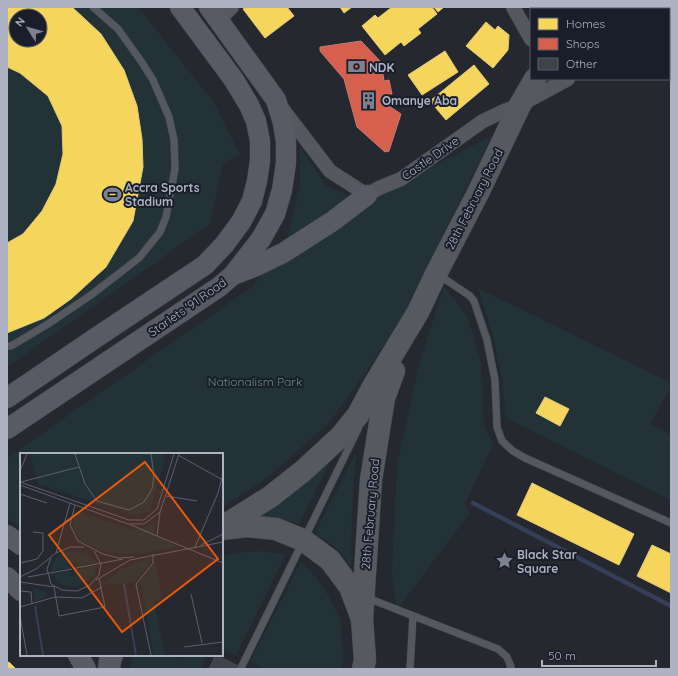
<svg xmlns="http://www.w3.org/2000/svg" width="678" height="676" font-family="Quicksand,sans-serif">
	<rect width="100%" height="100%" fill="#262830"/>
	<path fill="#233236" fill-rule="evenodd" d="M7 7H138L215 104 240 155 223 163 210 224 7 367ZM16 16H40V40H16Z
		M492 136 406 310 375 359 328 424 267 478 222 508V454H21V529L7 517V458L252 287 286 243 300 186V147L326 186 363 201Z
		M444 287 467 316 481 363 484 426 493 445 465 503 470 513 397 610 392 572 397 465 419 365Z
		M478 288 671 383V386L650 424 671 435V500L506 418 502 379 492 332ZM545 397 569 409 560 426 536 413Z
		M340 443 299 524 279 518 267 517H250Z
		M356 453 352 510 351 567 341 552 331 544 315 533Z
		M259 551 286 554 236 655 222 648V557L231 553Z
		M301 562 316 577 329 597 340 619 343 657 341 669H265L250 662Z
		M133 655H174C178 660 184 660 189 655H207L200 669H130Z"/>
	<path fill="#f6d55c" stroke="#e0cb7b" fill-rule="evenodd" d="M7 7H72L101 34 124 70 137 106 142 139 143 167 133 221 106 267 71 299 44 318 7 333V243L23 234 42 211 56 184 63 154 62 126 48 96 20 73 7 67ZM16 16H40V40H16Z
		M246 7H287L294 16 265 38 243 9Z
		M340 7H352L344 13Z
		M392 7H432L437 14 418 29 421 33 404 46 401 42 385 55 362 26 375 15 378 18Z
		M434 7H444L438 12Z
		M486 22 495 30 498 26 509 35 508 50 493 68 466 46Z
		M445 51 458 72 422 95 408 75Z
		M474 65 489 84 446 120 430 101Z
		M545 397 569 409 560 426 536 413Z
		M532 483 634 534 619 565 517 515Z
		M652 545 671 554V593L637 576Z
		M9 662 16 669H7V663Z"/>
	<path fill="#d6604d" stroke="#ca7970" d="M361 41 381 62 384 81 389 80 392 94H387L389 106 401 114 389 151 385 152 357 127 344 79 320 51V47Z"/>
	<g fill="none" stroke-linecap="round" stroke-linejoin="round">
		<path stroke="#353f59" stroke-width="4.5" d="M473 503 671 606"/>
	</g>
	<path fill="#404249" stroke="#4d5058" d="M216 655 244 669H209Z"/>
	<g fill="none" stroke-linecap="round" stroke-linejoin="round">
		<defs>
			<path id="service" d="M439 275 470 296 474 301 487 340 495 380 497 427 502 441 513 451 525 458 671 523
				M7 346H11L48 324 91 295 139 258 160 232 166 217 175 169 174 140 169 117 153 80 141 61 118 29 93 7
				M365 597 498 649 507 657 511 667 510 669
				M241 668 358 429
				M410 669 413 616"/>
			<path id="minor" d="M513 7 531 39
				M561 7V9
				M669 18 671 17
				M219 20 232 7
				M281 107 330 171 367 195 379 188 401 179 483 121 504 111 520 105 568 79"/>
			<path id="secondary" d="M233 275 254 267 283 253 333 221 367 195
				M7 398 97 337 205 265 224 245 241 222 252 201 257 181 260 161V141L256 121 249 105 234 80 180 7
				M7 429 219 287 233 275 261 239 275 214 282 190 286 163V142L283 123 276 100 209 7
				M7 535 21 545
				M7 577 21 591
				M78 655 86 669"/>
			<path id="primary" d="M572 9 573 7
				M222 527 270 497 303 471 341 436 358 415 374 385 418 312 436 274 478 193 520 105 535 79
				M222 529 247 526 276 529 303 540 330 560 350 587 362 619 365 660 363 669
				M362 619 371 480 384 398 394 371
				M109 669 110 661 112 655"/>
		</defs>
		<use href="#service" stroke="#41434a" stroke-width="8"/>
		<use href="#minor" stroke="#41434a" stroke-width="15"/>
		<use href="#secondary" stroke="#41434a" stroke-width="21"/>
		<use href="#primary" stroke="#42454d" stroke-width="23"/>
		<use href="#service" stroke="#55585f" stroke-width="7"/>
		<use href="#minor" stroke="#55585f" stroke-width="14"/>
		<use href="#secondary" stroke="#585b64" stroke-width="20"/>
		<use href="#primary" stroke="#575961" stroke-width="22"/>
	</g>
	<defs>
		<symbol id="bank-bare" viewBox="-9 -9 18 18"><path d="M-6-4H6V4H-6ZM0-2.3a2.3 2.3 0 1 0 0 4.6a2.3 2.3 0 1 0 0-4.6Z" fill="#7e8290" stroke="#191e2a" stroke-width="2.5" paint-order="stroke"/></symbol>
		<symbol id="building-bare" viewBox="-9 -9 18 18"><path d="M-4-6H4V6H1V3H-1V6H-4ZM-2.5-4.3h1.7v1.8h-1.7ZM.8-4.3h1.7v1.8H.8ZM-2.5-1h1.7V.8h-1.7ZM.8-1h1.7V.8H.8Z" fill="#7e8290" stroke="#191e2a" stroke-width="2.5" paint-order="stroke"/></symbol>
		<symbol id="stadium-bare" viewBox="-9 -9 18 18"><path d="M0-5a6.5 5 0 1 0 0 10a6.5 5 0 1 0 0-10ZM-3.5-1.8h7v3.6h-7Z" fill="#7e8290" stroke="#191e2a" stroke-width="2.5" paint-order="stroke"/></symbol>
		<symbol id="sight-bare" viewBox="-9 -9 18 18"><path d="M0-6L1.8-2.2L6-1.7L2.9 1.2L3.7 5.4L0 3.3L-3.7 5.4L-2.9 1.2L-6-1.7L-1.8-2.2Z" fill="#7e8290" stroke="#191e2a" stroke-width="2.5" paint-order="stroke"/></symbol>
	</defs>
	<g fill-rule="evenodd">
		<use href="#bank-bare" x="344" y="54" width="25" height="25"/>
		<use href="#building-bare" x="356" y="88" width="25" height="25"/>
		<use href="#stadium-bare" x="100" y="182" width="25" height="25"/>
		<use href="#sight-bare" x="492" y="548" width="25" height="25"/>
	</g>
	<g text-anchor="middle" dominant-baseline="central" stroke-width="4" stroke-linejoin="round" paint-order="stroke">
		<g font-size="12" font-weight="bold" fill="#aeb3c3" stroke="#191e2a" text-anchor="start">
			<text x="369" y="67">NDK</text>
			<text x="382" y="100">Omanye Aba</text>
			<text x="125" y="187">Accra Sports<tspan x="125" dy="14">Stadium</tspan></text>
			<text x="517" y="554">Black Star<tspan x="517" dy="14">Square</tspan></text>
		</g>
		<g font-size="12" fill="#aeb3c3" stroke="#191e2a">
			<text transform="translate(430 158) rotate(-35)">Castle Drive</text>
			<text transform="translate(474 199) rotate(-63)">28th February Road</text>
			<text transform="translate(187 307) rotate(-35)">Starlets '91 Road</text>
			<text transform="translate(370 514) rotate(-85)">28th February Road</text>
		</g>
		<g font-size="12" fill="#679177" stroke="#191e2a">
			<text x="255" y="381">Nationalism Park</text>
		</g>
	</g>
	<g transform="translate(20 453)">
		<rect width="203" height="203" fill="#262830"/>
		<path d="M10 1H144L145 6 129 60 126 59 116 63 18 31ZM55 58 111 76H121L136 68 134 76 135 83 159 94 114 101 86 99 60 88 52 73ZM47 98 67 100 77 110 57 113 56 109 49 110 50 115 30 118 35 106ZM132 104 130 110 115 128 102 131 81 132 101 116ZM135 108 143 146 134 148 145 202H134L120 127ZM77 113 73 124 56 134 42 132 31 121 50 117 51 123 59 121 58 116ZM13 135 22 138 30 141 15 149Z" fill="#233236"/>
		<path fill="none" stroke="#353f59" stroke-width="2" d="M104 131 116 202M15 153 23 202"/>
		<path fill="none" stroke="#5c606b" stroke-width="1" d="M55 1 65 31 77 48 109 57 124 49 132 36 134 23 131 1M158 2 201 26M0 18 7 1M0 29 109 67H124L137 56 154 1M1 29 59 14M0 32 108 71H124L140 59 159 1M0 41 27 50M146 43 177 48M55 52 50 72 58 88 83 101 99 105 114 104M140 59 137 83 203 110M111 72 137 83M181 92 203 81M175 94 198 40 203 21M36 100 50 94H64M31 105 27 116 31 131 42 137 57 138 70 132 79 122 81 111 74 98M0 110 17 106 23 98V80L13 79M56 115 103 106M0 124 16 116 36 100 50 50M8 124 52 116M76 127 110 107 203 89M0 129 35 134M34 134 39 163 85 154 79 125M0 138 11 139 12 151M171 141 182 190M0 154 35 144 62 145 82 134M0 163 7 202M164 194 203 189M131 202 116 131 133 110V101"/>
		<path fill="#e8590c" fill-opacity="0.15" stroke="#e8590c" stroke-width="2" d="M125 9 198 106 102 179 29 82Z"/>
		<rect width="203" height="203" fill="none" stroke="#aeb3c3" stroke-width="2"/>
	</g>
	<rect width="678" height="676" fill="none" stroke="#aeb3c3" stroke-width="16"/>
	<rect x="530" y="8" width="140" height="72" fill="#191e2a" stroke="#555a67"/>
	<rect x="538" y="18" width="20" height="12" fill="#f6d55c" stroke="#555a67"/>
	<text x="566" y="28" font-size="12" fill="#aeb3c3">Homes</text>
	<rect x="538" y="38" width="20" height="12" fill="#d6604d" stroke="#555a67"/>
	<text x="566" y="48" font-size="12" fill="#aeb3c3">Shops</text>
	<rect x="538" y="58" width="20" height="12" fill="#404249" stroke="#555a67"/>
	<text x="566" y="68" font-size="12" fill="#aeb3c3">Other</text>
	<g transform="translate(28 28) rotate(307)"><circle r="19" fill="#191e2a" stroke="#555a67"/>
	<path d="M0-3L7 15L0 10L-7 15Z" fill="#7e8290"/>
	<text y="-6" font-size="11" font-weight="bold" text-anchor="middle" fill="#aeb3c3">N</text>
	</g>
	<path d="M542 660v6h114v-6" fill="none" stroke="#aeb3c3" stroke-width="2"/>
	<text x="548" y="660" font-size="12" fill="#aeb3c3" stroke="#191e2a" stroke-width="3" paint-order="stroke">50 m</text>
</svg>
